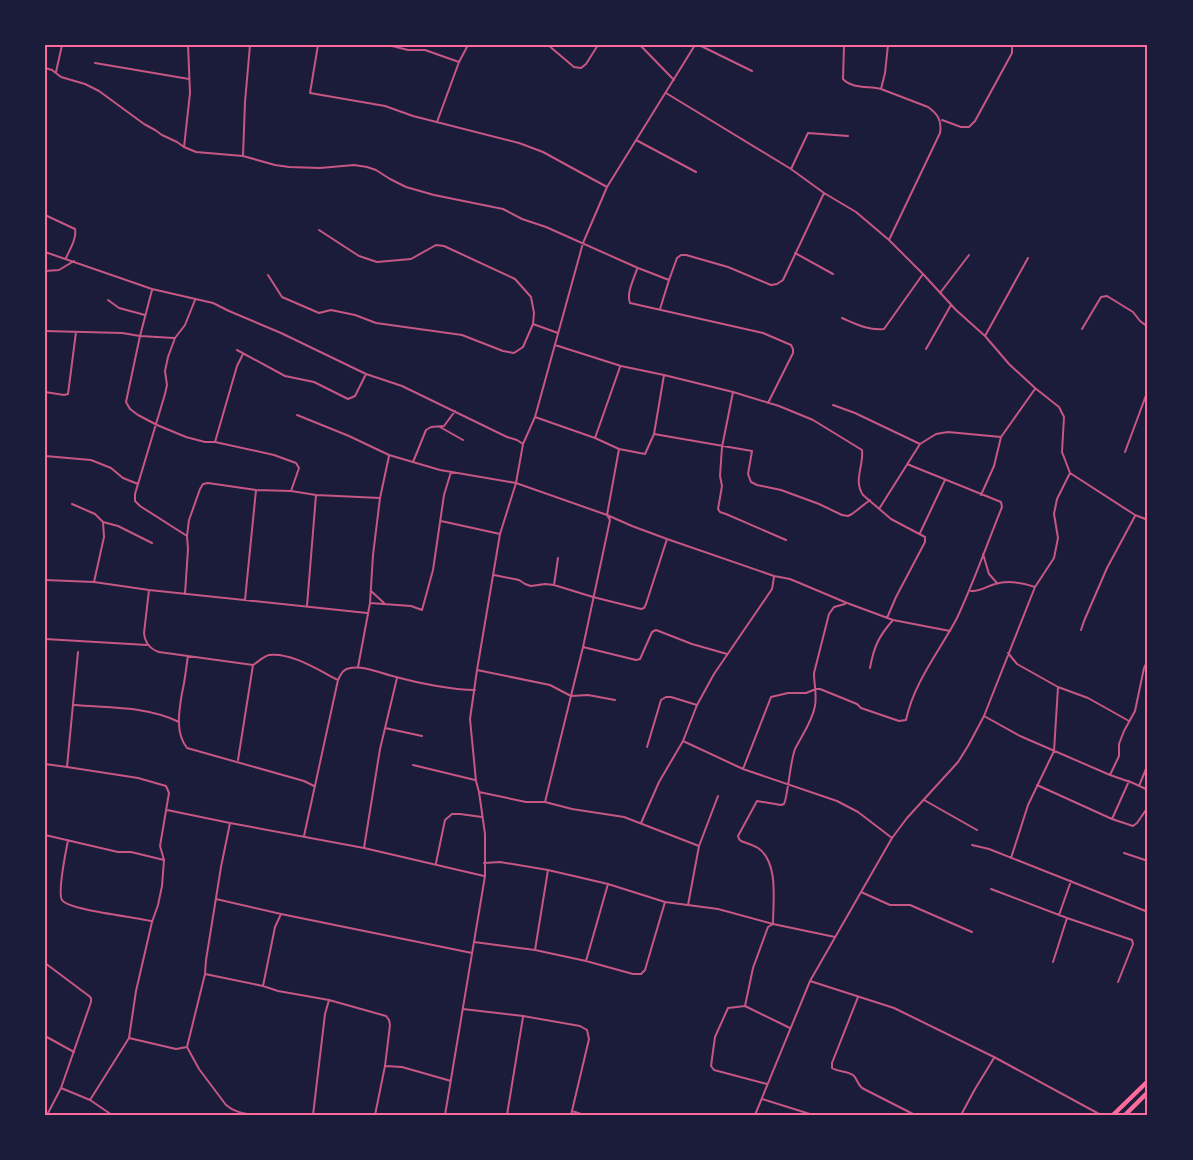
<svg xmlns="http://www.w3.org/2000/svg" width="1193" height="1160" font-family="'Roboto Condensed',sans-serif">
	<rect width="100%" height="100%" fill="#1b1b3a"/>
	<g fill="none" stroke-linecap="round" stroke-linejoin="round">
		<path stroke="#c65784" stroke-width="2" d="M318 45 310 93 385 106 413 116 519 143 543 152 607 187
			M388 45 408 50H425L459 62 437 122
			M548 45 574 67 581 68 586 64 598 45
			M640 45 674 80
			M699 45 752 71
			M844 45 843 79C852 89 869 86 881 89
			M888 45 885 73 881 89 928 107C938 114 942 121 940 133L889 240
			M459 62 468 45
			M95 63 189 79
			M45 68 52 70 61 77 85 84 99 91 144 124 155 130 162 135 177 142 184 147 196 152 243 156 275 165 289 167 320 168 354 165 367 167 376 170 390 179 406 187 434 195 503 209 522 219 546 227 638 268 669 280
			M56 72 62 45
			M666 93 791 169 824 193 856 212 889 240 923 274 956 310 985 336 1009 364 1035 388 1059 407 1064 417 1062 452 1070 473 1135 515 1148 520
			M942 120 961 127H969L975 121 1012 53V45
			M636 140 696 172
			M184 147 190 93 188 45
			M243 156 245 102 250 45
			M791 169 808 133 848 136
			M45 215 75 229C77 238 70 249 66 258
			M319 230 359 256 377 262 411 259 436 245 444 246 515 279 531 297 534 313 533 324 558 333
			M45 252 152 289 213 303 229 311 281 333 366 374 402 386 507 437 517 440 523 444
			M795 253 833 274
			M637 269C634 279 626 293 630 303L763 333 791 345 793 349V353L768 403
			M45 271 59 270 74 261
			M268 275 282 297 319 313 331 310 355 315 376 323 462 335 503 351 514 353 523 347 533 324
			M152 290 140 336 126 402 130 409 138 415 157 425 186 437 205 442H215L274 455 296 463 299 468 291 491 316 495 380 498
			M940 293 969 255
			M108 300 119 308 145 315
			M660 309 669 280 677 258 681 255H686L728 267 771 285 777 284 783 280 824 193
			M842 318C856 324 869 331 884 329L923 274
			M1082 329 1101 297 1107 296 1133 312 1140 321 1148 327
			M45 331 122 333 140 336 174 338
			M985 336 1028 258
			M555 345 621 366 664 375 733 392 779 406 813 420 862 450C864 466 853 480 863 495L891 519 925 537V542L896 597 887 618
			M926 349 951 305
			M237 350 285 376 314 382 348 399 355 396 366 374
			M45 392 64 395 68 394 76 332
			M733 392 722 447 720 476 722 486 718 509 720 512 726 514 786 540
			M833 405 855 413 920 444
			M297 415 349 436 389 455 440 470 516 483 607 515 632 526 667 539 774 576 790 579 847 603 893 620 950 631
			M535 417 595 438 619 449 645 454 654 434 664 375
			M440 427 463 440
			M654 434 752 451 748 474 751 482 757 485 781 490 819 504 842 515 848 516 852 514 870 500
			M595 438 620 367
			M215 442 237 366 243 354
			M1125 452 1148 390
			M45 456 91 460 111 468 123 478 138 484
			M413 462 426 430 431 427 444 426 455 411
			M981 495 994 466 1001 437 1035 389
			M72 504 95 514 103 522 104 537 94 582
			M879 509 920 444 936 434 948 432 1001 437
			M441 521 500 534
			M103 522 118 526 152 543
			M920 533 945 480
			M187 536 140 506 135 501V494L165 394 167 385 165 371 168 357 175 338 185 325 195 300
			M983 554 989 574 997 583
			M494 575 519 580 525 584 531 586 545 584 554 585 593 597 641 609 644 608 646 604 667 539
			M45 580 94 582 149 590 367 613
			M554 585 558 558
			M149 590 144 633C145 643 150 649 159 652L253 665C258 662 264 656 269 655 291 652 320 671 338 680 341 674 343 669 350 668 364 665 382 674 396 677 418 683 452 690 475 690
			M371 591 384 603
			M971 591C980 592 987 586 995 584 1009 580 1022 583 1035 587
			M185 594 188 549 187 536 189 520 200 489 203 484 208 483 256 490 291 491
			M245 600 256 490
			M370 603 411 606 422 610 433 570 444 495 451 472
			M307 606 316 495
			M1081 630 1084 621 1107 568 1135 516
			M45 639 147 645
			M583 647 636 660 640 659 652 632 656 630 692 644 727 654
			M1008 653 1017 664 1058 687 1088 698 1129 721
			M188 656C186 668 185 681 182 693 179 711 175 733 187 748L304 781 314 786
			M358 667 370 603 373 555 380 498 389 456
			M870 668C874 646 879 636 893 620
			M477 670 550 685 571 696 588 695 615 700
			M74 705C108 708 148 706 179 722
			M984 716 1020 736 1110 775 1133 783 1148 790
			M385 728 422 736
			M683 741 743 769 837 801 858 812 892 838
			M647 747 661 700 666 697H671L697 705
			M238 760 253 665
			M45 764 67 767 78 652
			M413 765 475 780
			M67 767 138 778 166 786 169 793 160 846 164 860 162 886 158 905 152 922 136 991 129 1038 90 1100
			M743 769 771 697 788 693H806L816 689H820L857 704 861 708 899 721 906 720C914 682 939 652 957 618 974 582 987 544 1002 507L1001 502 907 464
			M1110 775 1119 756V744L1124 731 1135 711 1144 668 1148 660
			M1037 785 1112 819 1133 826 1137 823 1148 807
			M1139 786 1148 764
			M479 792 526 802H545L572 809 624 817 699 846
			M924 800 977 830
			M545 802 583 647 610 520 607 515 619 449
			M167 810 230 823 364 848 484 876
			M1112 819 1129 781
			M230 823 221 867 206 960 205 974 187 1047 199 1069 226 1105C234 1112 243 1113 253 1115
			M641 823 659 782 683 741 697 705 714 674 772 589 774 577
			M45 835 118 852H131L164 860
			M304 836 338 680
			M68 840C66 852 57 892 62 900 68 910 136 917 151 921
			M972 845 989 849 1148 912
			M364 848 380 749 397 678
			M1124 853 1148 861
			M1011 858 1028 805 1054 751 1058 687
			M436 863 445 820 452 814H460L482 817
			M484 863 500 862 548 870 608 884 665 902 718 909 773 924 835 937
			M991 889 1067 918 1132 940 1133 944 1118 982
			M861 892 890 905H910L972 932
			M216 899 281 914 472 953
			M688 905 699 846 718 796
			M1059 915 1071 881
			M474 942 535 950 586 961 633 974H641L645 970 665 902
			M535 950 548 870
			M586 961 608 884
			M1053 962 1067 918
			M45 963 89 996 91 998V1002L61 1088 47 1115
			M205 974 263 986 278 991 329 1000 386 1016 389 1020 390 1025 385 1066 375 1115
			M810 981 894 1008 994 1057 1101 1115
			M263 986 275 927 281 914
			M858 997 832 1063V1068C838 1072 847 1071 853 1075 857 1078 857 1084 862 1088L915 1115
			M745 1006 790 1028
			M463 1009 523 1016 580 1026 587 1030 589 1039 571 1115
			M45 1036 74 1052
			M129 1038 176 1049 187 1047
			M385 1066 402 1067 451 1081
			M767 1084 714 1070 711 1066 715 1037 728 1008 745 1006 753 968 768 927 773 924C773 902 779 862 758 848 753 845 746 843 741 841L739 839 738 836 757 801 781 805 784 804 785 801C789 786 790 763 795 749 802 735 812 722 815 706 817 694 814 684 814 673L829 614 834 607 845 604
			M61 1088 90 1100 112 1115
			M762 1099 813 1115
			M572 1111 584 1115
			M313 1115 325 1014 329 1000
			M445 1115 485 876V834L479 792 476 781 470 719 477 670 500 534 516 483 523 444 535 417 583 243 607 187 695 45
			M507 1115 523 1017
			M755 1115 810 981 892 838 907 818 958 762 968 746 984 716 1035 587 1054 558 1058 538 1054 514 1057 499 1070 473
			M961 1115 975 1089 994 1058"/>
		<path stroke="#ff6b9d" stroke-width="4.5" d="M1113 1115 1148 1081
			M1125 1115 1148 1092"/>
	</g>
	<rect width="1193" height="1160" fill="none" stroke="#1b1b3a" stroke-width="93"/>
	<rect x="46" y="46" width="1100" height="1068" fill="none" stroke="#ff6b9d" stroke-width="2"/>
</svg>
